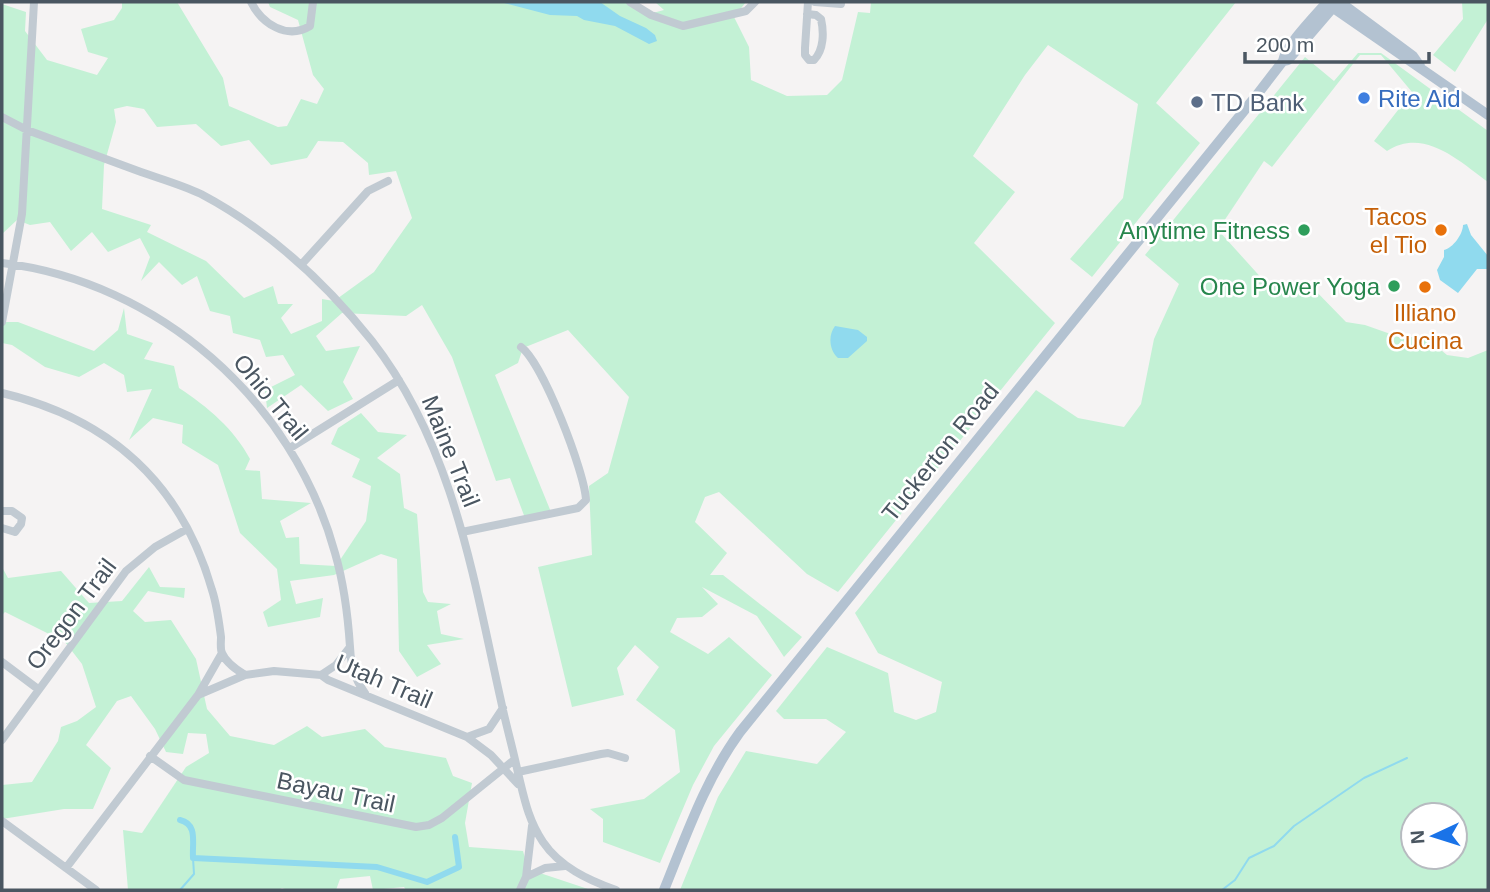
<svg xmlns="http://www.w3.org/2000/svg" width="1490" height="892" font-family="Arial,sans-serif">
	<rect width="100%" height="100%" fill="#f5f3f3"/>
	<path fill="#c3f1d5" fill-rule="evenodd" d="M122 2H177L223 78 229 106 278 127 287 126 301 99 317 104 324 89 313 75 298 20 270 7 268 2H631L649 14 664 10 655 2H746L734 17 749 47 751 80 787 96 827 95 842 80 858 12 870 13 871 2H1236L1156 103 1200 143 1092 277 1070 259 1123 198 1138 104 1048 45 1025 75 973 156 1015 192 974 243 1055 323 838 592 807 574 719 492 705 497 695 522 727 553 710 575H723L802 637 784 657 757 616 702 587 718 604 702 617 677 618 670 632 708 654 729 637 772 675 714 746 693 785 660 863 603 842V819L590 809 644 799 680 772 675 730 636 700 659 667 635 645 617 668 624 695 572 707 538 567 592 555 589 486 608 473 629 397 568 330 523 348 518 363 495 375 551 512 525 518 510 478 496 481 452 357 422 305 406 316 342 313 316 336 326 351 360 346 343 382 353 399 328 411 301 385 267 408 265 390 295 375 283 355 266 357 260 340 233 333 230 316 210 311 197 276 182 285 159 262 141 281 150 257 140 238 108 252 92 232 71 251 50 222 30 225 17 220 2 234V4L26 12 25 31 47 60 97 75 108 58 88 52 81 29 114 20 122 8ZM127 106 144 109 157 127 196 124 221 146 249 140 271 165 307 158 318 141 343 142 368 163 369 175 396 171 412 218 374 272 334 301 322 299V321L291 334 281 318 293 304H278L273 286 244 298 206 261 147 232 151 225 102 209 104 165 116 122 114 109Z
		M1462 2H1488V19L1455 72 1433 55 1463 19Z
		M1358 53H1381L1488 131V182C1459 161 1424 127 1387 151L1374 141 1412 92 1381 55H1360L1272 167 1264 161 1218 230 1265 282 1309 284 1346 322 1365 325 1399 337H1425L1447 355 1468 358 1488 350V890H680L718 797 746 751 817 764 846 732 826 719H784L776 711 827 647 888 673 894 712 916 720 936 712 942 682 878 653 855 613 1036 390 1078 418 1124 427 1141 404 1154 339 1179 284 1145 255 1305 57 1334 81ZM1413 815H1455V857H1413Z
		M124 308 127 334 153 343 144 359 174 366 179 388C208 407 234 429 250 459L245 470 260 471 262 499 311 503 280 521 286 538 299 537 300 564 336 566 366 521 371 486 352 477 360 459 331 444 338 428 361 413 378 432 407 435 377 458 400 474 404 508 417 514 423 592 428 602 451 604 437 611 441 634 464 639 427 645 441 664 417 677 399 651 397 559 381 554 334 575 290 581 296 604 323 598 320 617 268 627 263 612 281 600 277 569 240 533 218 465 182 443 183 425 153 418 129 440 152 389 127 392 124 375 104 363 79 377 45 367 12 345 2 343V322H18L94 351 118 330Z
		M2 567 8 578 61 571 89 603 122 601 149 567 160 587 185 588 184 598 148 591 133 611 145 622 171 620 196 659 207 709 230 736 274 745 307 726 322 737 365 729 385 747 446 758 453 776 472 783 465 823 469 847 523 851 528 869 591 890H406L404 887 373 890 370 876 340 879 336 890H288L282 888 278 890H128L123 830 142 833 186 767 209 753 206 734 188 733 183 754 166 752 155 729 131 696 117 701 86 745 111 768 93 809H64L2 819V785L32 782 58 741 61 727 77 721 96 707 82 664 65 642 5 612 2 615Z"/>
	<path fill="#90daee" d="M500 2H600L620 16 646 28 655 35 657 41 649 44 615 26 584 20 577 16 550 15Z
		M1467 224 1471 235 1488 256V269H1477L1458 293 1440 280 1437 270 1444 257V250C1453 248 1463 234 1463 225Z
		M835 326 858 330 867 337V341L848 358H838C829 350 828 335 835 326Z"/>
	<g fill="none" stroke-linecap="round" stroke-linejoin="round">
		<path stroke="#90daee" stroke-width="2" d="M180 890 194 874 193 858
			M1222 890 1235 880 1249 858 1274 846 1294 826 1364 778 1407 758"/>
		<path stroke="#90daee" stroke-width="6" d="M180 820C198 824 192 843 193 858L377 867 427 882 459 867 455 837"/>
		<path stroke="#c1cad2" stroke-width="8" d="M251 2C262 24 287 40 310 26L313 2
			M630 2 651 15 683 26 746 11 755 2
			M815 2 841 4
			M807 14 816 15 821 19C824 32 824 50 814 60H809L805 55V48L808 2
			M2 117 27 130C65 144 103 158 141 172 161 179 182 185 201 194 267 229 325 282 372 341 453 445 473 576 501 701 506 725 513 749 518 773 524 797 528 820 543 842 560 867 588 880 616 890
			M2 263C159 282 293 400 335 553 344 584 348 616 350 647L336 665 321 675
			M301 265 368 191 388 181
			M2 322 22 214 34 2
			M2 393C110 419 181 482 212 590 217 605 219 622 221 637 221 642 220 649 222 653 226 663 237 670 245 675
			M290 448 399 380
			M2 511H12L22 518 21 524 15 532 2 528
			M462 532 578 508 586 500C585 473 543 363 521 347
			M350 647C351 666 354 678 365 693
			M2 662 38 689
			M198 695 222 653
			M467 737 489 729 503 708
			M2 740 126 571 155 547 187 529
			M150 756 184 780 416 827 429 825 442 818 514 760
			M518 772 601 754 608 753 625 758
			M2 821 96 890
			M532 826 526 877 545 868 565 866
			M66 868 198 695 245 675 274 671 321 675 328 680 467 737 491 755 518 784
			M520 890 526 877"/>
		<path stroke="#b3c2d1" stroke-width="10" d="M1340 2 1413 56 1420 66
			M1326 3 1488 115
			M1283 61 1288 60 1336 4
			M664 890C686 836 705 780 740 732L1256 96 1283 61C1286 45 1315 16 1327 2"/>
	</g>
	<circle fill="#3f7fe0" stroke="#fff" stroke-width="2.5" cx="1364" cy="98" r="7"/>
	<circle fill="#5c6f8a" stroke="#fff" stroke-width="2.5" cx="1197" cy="102" r="7"/>
	<g fill="#2e9e5b" stroke="#fff" stroke-width="2.5">
		<circle cx="1304" cy="230" r="7"/>
		<circle cx="1394" cy="286" r="7"/>
	</g>
	<g fill="#e8710a" stroke="#fff" stroke-width="2.5">
		<circle cx="1441" cy="230" r="7"/>
		<circle cx="1425" cy="287" r="7"/>
	</g>
	<g text-anchor="middle" dominant-baseline="central" stroke-width="5" stroke-linejoin="round" paint-order="stroke">
		<g font-size="24" fill="#366cbe" stroke="#fff" text-anchor="start">
			<text x="1378" y="98">Rite Aid</text>
		</g>
		<g font-size="24" fill="#4e5e75" stroke="#fff" text-anchor="start">
			<text x="1211" y="102">TD Bank</text>
		</g>
		<g font-size="24" fill="#c56008" stroke="#fff" text-anchor="end">
			<text x="1427" y="216">Tacos<tspan x="1427" dy="28">el Tio</tspan></text>
			<text x="1425" y="312" text-anchor="middle">Illiano<tspan x="1425" dy="28">Cucina</tspan></text>
		</g>
		<g font-size="24" fill="#27864d" stroke="#fff" text-anchor="end">
			<text x="1290" y="230">Anytime Fitness</text>
			<text x="1380" y="286">One Power Yoga</text>
		</g>
		<g font-size="24" fill="#4a5661" stroke="#fff">
			<text transform="translate(271 397) rotate(51)">Ohio Trail</text>
			<text transform="translate(451 451) rotate(68)">Maine Trail</text>
			<text transform="translate(940 452) rotate(-51)">Tuckerton Road</text>
			<text transform="translate(71 614) rotate(-53)">Oregon Trail</text>
			<text transform="translate(384 681) rotate(23)">Utah Trail</text>
			<text transform="translate(336 792) rotate(12)">Bayau Trail</text>
		</g>
	</g>
	<rect width="1490" height="892" fill="none" stroke="#4a5661" stroke-width="7"/>
	<g transform="translate(1434 836) rotate(266)"><circle r="33" fill="#ffffff" stroke="#b7bbc0" stroke-width="2"/>
	<path d="M0-5L12 26L0 18L-12 26Z" fill="#1a73e8"/>
	<text y="-10" font-size="19" font-weight="bold" text-anchor="middle" fill="#4a5661">N</text>
	</g>
	<path d="M1245 52v10h184v-10" fill="none" stroke="#4a5661" stroke-width="3.5"/>
	<text x="1256" y="52" font-size="21" fill="#4a5661" stroke="#ffffff" stroke-width="5" paint-order="stroke">200 m</text>
</svg>
